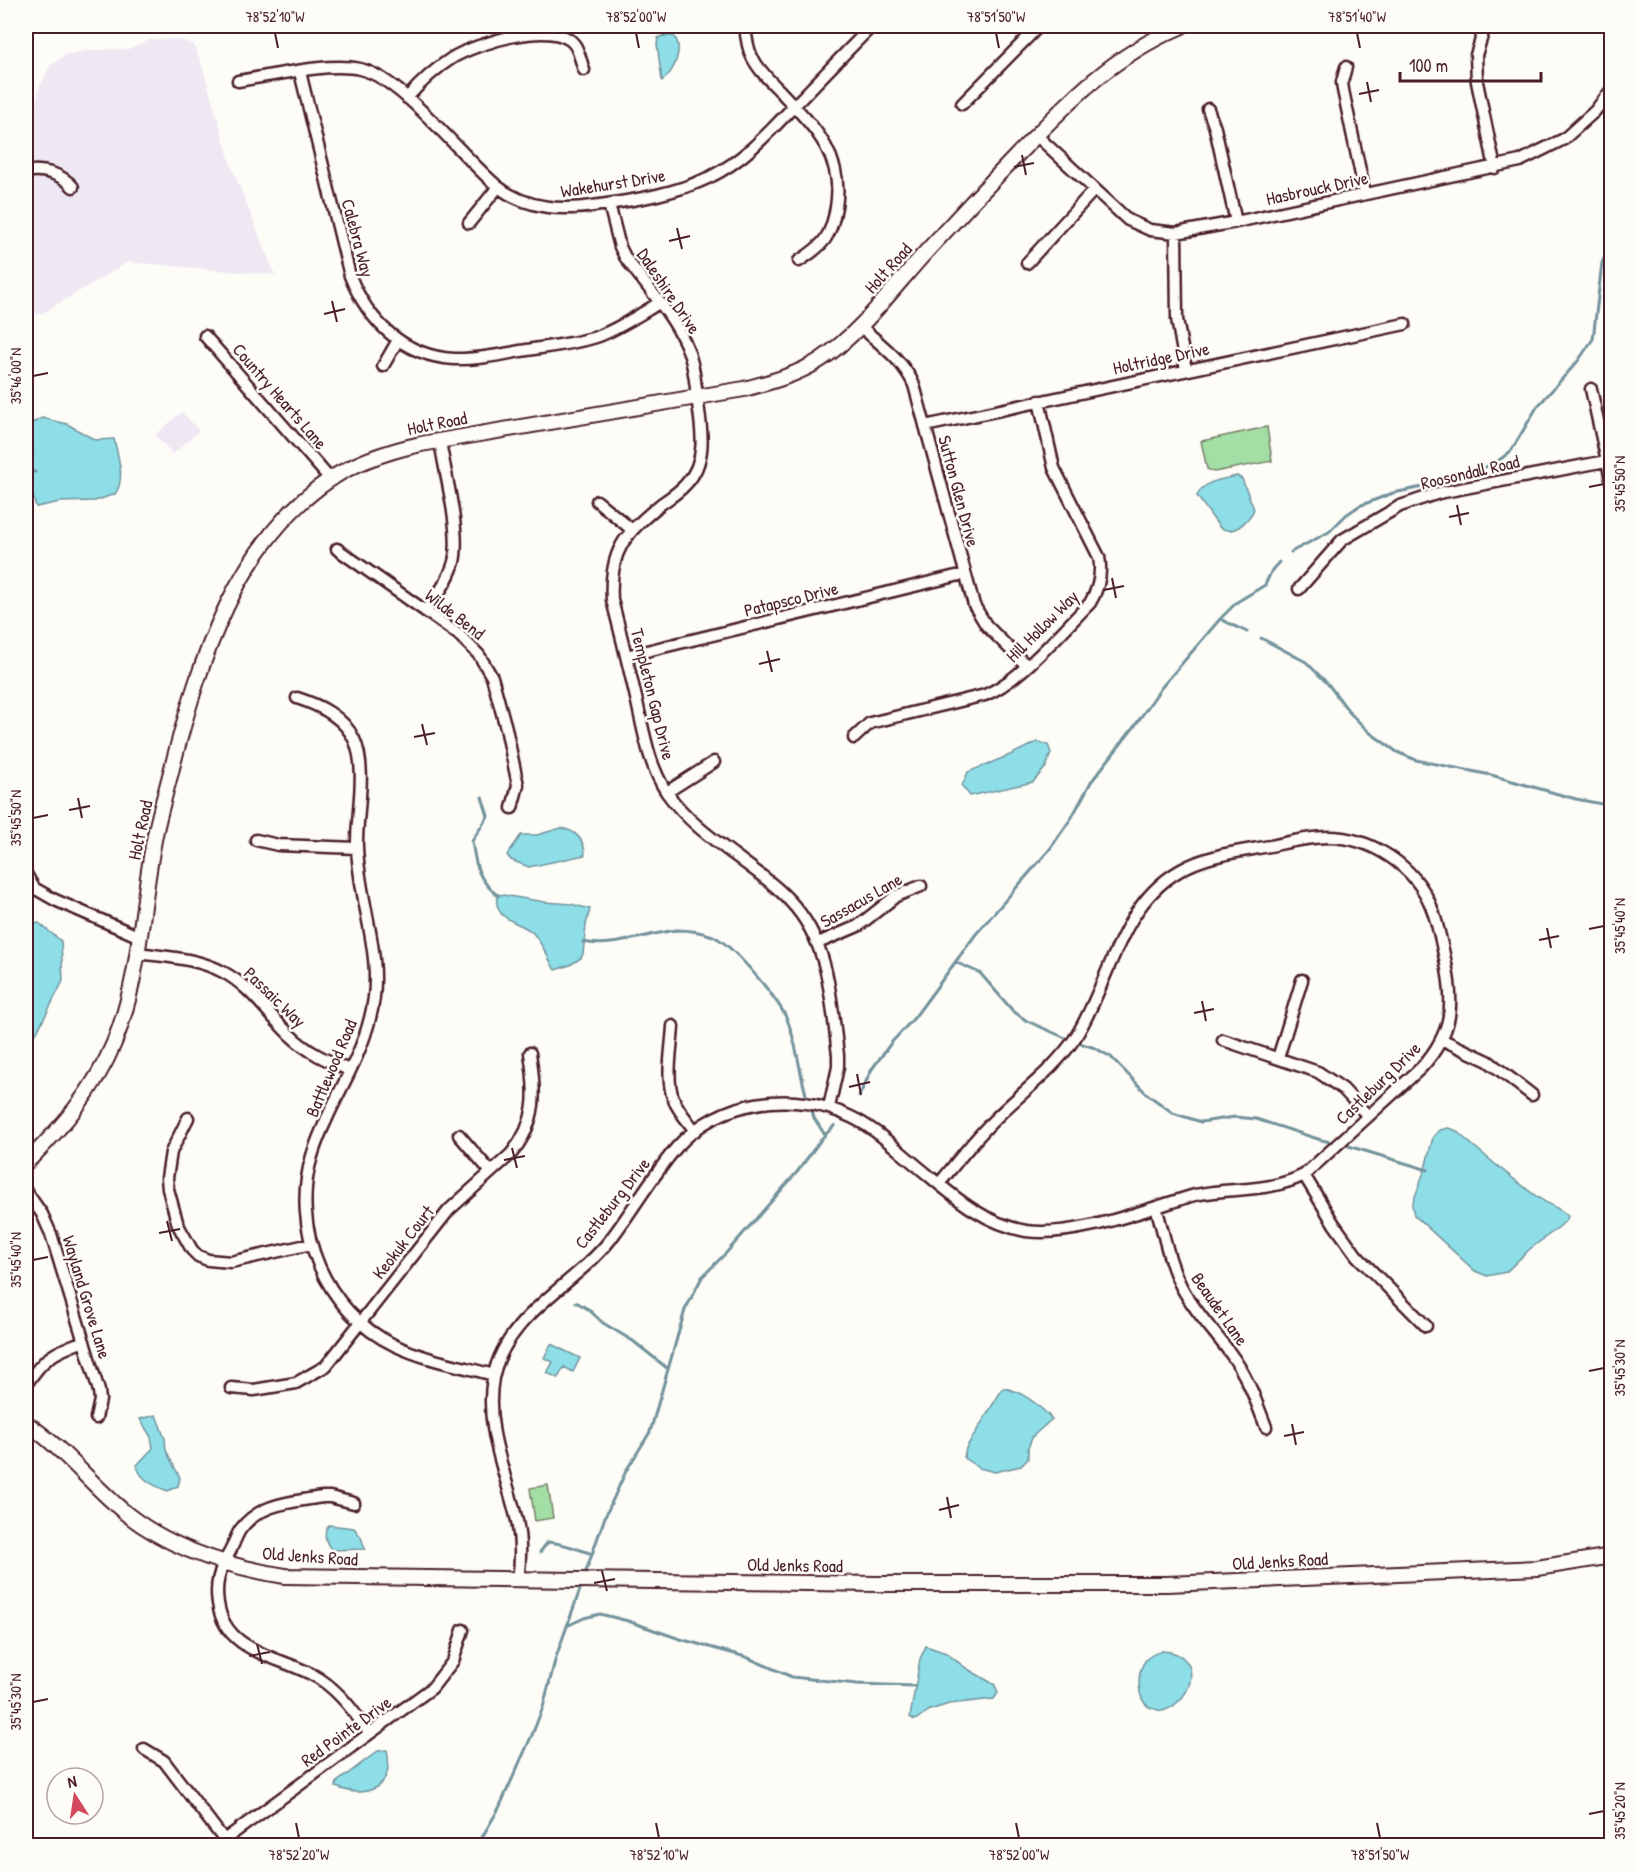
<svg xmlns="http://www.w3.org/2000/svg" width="1637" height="1871" font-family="'Patrick Hand',sans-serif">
	<rect width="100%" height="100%" fill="#fdfcf7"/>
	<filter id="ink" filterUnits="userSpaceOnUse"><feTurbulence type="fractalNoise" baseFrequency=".0167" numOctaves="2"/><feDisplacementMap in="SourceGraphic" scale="12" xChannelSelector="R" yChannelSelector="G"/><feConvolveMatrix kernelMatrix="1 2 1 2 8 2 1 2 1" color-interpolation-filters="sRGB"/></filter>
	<g filter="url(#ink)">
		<path fill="#eee8f3" d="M177 39 193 44 201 62 231 165 275 275 128 262 43 313 26 316V175L31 173 34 119 39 88 50 66 67 54 93 50 128 49 149 40Z
			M182 412 199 431 173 454 155 435Z"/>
		<path fill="#a3dea4" stroke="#767e68" stroke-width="1.5" d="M1267 427 1272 461 1214 472 1207 469 1201 441Z
			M548 1485 553 1518 535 1521 530 1488Z"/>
		<path fill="#8ddee6" stroke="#72929b" stroke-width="1.5" d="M652 26H678L677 30 665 35 655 33Z
			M663 36H674C684 49 674 72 662 81L657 44 658 38Z
			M42 418 67 424 95 440 114 439C118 457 126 479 115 494L95 501 60 502 36 507 30 485 33 453 31 426 32 423Z
			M1237 476 1242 479 1254 509C1251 517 1240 529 1231 530 1227 531 1223 529 1220 528L1197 496C1203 481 1222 479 1237 476Z
			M1037 742 1048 745 1051 753 1046 767 1033 782 970 796 962 786 968 772 1010 755Z
			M561 828C575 830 585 840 585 855L529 867 511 860 507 855 521 835H537Z
			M497 894 545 902 571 904 590 909 586 925 583 954 581 958 570 965 555 970C548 958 542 943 533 933 520 920 493 923 497 894Z
			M39 923 61 941 63 981 37 1032 26 1043V925Z
			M1448 1128 1455 1130C1481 1153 1508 1175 1536 1196 1546 1204 1559 1207 1568 1216L1567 1219 1559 1227 1530 1249 1506 1272 1487 1276 1475 1271 1414 1215 1412 1205 1425 1169 1433 1137 1440 1130Z
			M551 1344 580 1358 573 1372 564 1367 558 1378 547 1373 553 1362 544 1358Z
			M1003 1388C1023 1391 1039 1405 1052 1419L1033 1436 1028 1448V1459L1021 1466 995 1472 979 1468 964 1458 966 1448Z
			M156 1415 165 1439 166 1450 180 1478 178 1486 168 1491C156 1487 139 1480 137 1465L153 1448 151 1437 140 1419Z
			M329 1525 354 1528 361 1537 365 1549 332 1550C326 1544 322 1532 329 1525Z
			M926 1646 946 1653 966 1668 990 1682 995 1685 998 1693 994 1699 949 1704 930 1710 915 1720 910 1717 920 1659Z
			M1162 1651C1205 1653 1195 1700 1163 1711 1159 1710 1152 1709 1149 1707 1136 1699 1137 1672 1145 1661 1149 1655 1156 1653 1162 1651Z
			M387 1750C395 1787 367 1800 336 1787L337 1782 378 1751Z"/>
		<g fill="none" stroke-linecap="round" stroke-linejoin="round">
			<path stroke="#72929b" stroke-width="3" d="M26 35 29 43
				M26 472H35
				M1291 552 1329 532 1346 515 1359 506 1393 493 1433 485 1473 473 1498 461 1511 451 1537 407 1578 361 1593 339 1602 263 1612 242
				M1220 619 1247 632
				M1261 638 1306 662 1328 684 1350 713 1369 732 1397 752 1416 760 1491 775 1576 799 1612 806
				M482 797 488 816 472 841C476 867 477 878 498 896
				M583 942C613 949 647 933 677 930 689 930 702 932 713 936 733 945 776 997 786 1017 798 1044 799 1074 808 1101
				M955 962 980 973 1013 1011 1027 1021 1070 1040
				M1076 1042 1095 1048 1111 1057 1147 1094 1173 1113 1201 1122 1235 1117 1256 1119 1321 1140 1336 1143
				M859 1096 872 1069 891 1043 914 1018 976 934 1050 849 1072 817 1091 782 1134 727 1161 688 1220 619 1237 602 1265 585 1272 570 1279 562
				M811 1107 814 1118 825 1135
				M1342 1144 1428 1170
				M576 1302 588 1309 603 1323 633 1341 667 1368
				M540 1552 548 1542C564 1543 578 1549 592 1554
				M585 1574 605 1517 626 1471 650 1432 685 1310 702 1277 727 1252 798 1171 822 1138 835 1125
				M567 1626 584 1618 600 1614 628 1621 680 1639 746 1657 792 1677 857 1684 915 1686
				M477 1846 499 1808 532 1735 543 1707 556 1657 582 1584"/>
			<defs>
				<path id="minor" d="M745 26C746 36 747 47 752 57 758 69 768 79 778 89 811 124 845 154 836 207 831 237 824 245 799 261
					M1483 33 1476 55 1477 82 1495 168
					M1346 67 1342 82 1343 90 1365 194
					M300 72 350 276C368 321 403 356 454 359 478 360 503 354 527 350 550 346 576 344 599 336 620 328 639 315 659 303
					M238 81C272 76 328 62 360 69 402 78 462 157 497 186 527 210 564 211 600 205 637 200 677 193 710 177 745 160 770 131 796 104 821 78 846 52 872 26
					M407 98C420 83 435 69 452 58 475 44 554 18 574 44 579 50 581 62 584 70
					M962 104 1039 26
					M1208 109 1215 128 1236 222
					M1036 135 1128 220 1150 230 1176 233 1236 222 1520 161 1564 139 1595 111 1612 89
					M26 172C42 168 62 174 73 187
					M609 204 620 247 625 257C645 285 671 312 685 343 693 360 695 378 697 397 701 426 709 460 686 484 679 492 670 498 661 504 625 534 609 550 612 600 621 634 629 668 637 702 644 733 649 766 667 793 687 821 714 840 741 860 758 873 776 885 790 901 830 943 831 1000 838 1055V1067L829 1107
					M469 223 498 187
					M1176 233 1177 319 1186 370
					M1027 263 1094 190
					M860 326C880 344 903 360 914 385L974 605 986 625 1027 666
					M205 336 330 479
					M383 366 398 340
					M1591 389 1612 484
					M925 426 1405 324
					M597 501 631 529
					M337 549 458 634 479 655 492 677 506 728 518 785 512 808
					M1299 589 1342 540 1400 506 1439 493 1606 461
					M425 611C437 596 449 580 454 562 461 531 445 474 440 441
					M626 656 964 574
					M297 698C319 705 343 716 354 739 368 769 356 815 357 847 359 905 386 960 370 1018 358 1067 326 1109 312 1156 290 1228 325 1312 394 1345 425 1360 461 1366 494 1375
					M854 738 870 723 985 695C1021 680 1062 631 1090 603 1099 588 1102 573 1099 557L1054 468 1039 401
					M667 792 714 762
					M256 840 278 845 357 848
					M26 874 34 888 55 900 140 937
					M818 943 858 926 896 896 921 886
					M138 953C166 957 197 958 223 972 250 986 268 1014 290 1035 307 1052 328 1061 349 1070
					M673 1026C672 1047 665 1081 674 1100 679 1112 688 1121 695 1131
					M1223 1040 1318 1072 1343 1089 1368 1116
					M1443 1040 1488 1061 1532 1095
					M1278 1058 1302 980
					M188 1118 171 1152 167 1178 168 1189 178 1225 192 1250 198 1256 208 1260 231 1262 311 1244
					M459 1135 491 1172
					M1304 1175 1334 1224 1357 1256 1426 1326
					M26 1191 42 1214 51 1234 99 1391 100 1400 96 1418
					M1156 1207C1164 1233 1168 1261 1181 1286 1194 1311 1214 1331 1230 1353 1247 1375 1256 1401 1266 1427
					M26 1385C43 1358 54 1352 84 1341
					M231 1388 254 1390 296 1383 326 1366 449 1210 511 1154C538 1121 536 1093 530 1053
					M354 1503 330 1497H322C293 1502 259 1503 240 1530 235 1538 233 1547 228 1555 219 1571 215 1585 218 1603 225 1655 284 1656 320 1679 341 1693 355 1713 369 1733
					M518 1580C521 1560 521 1540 517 1521 506 1473 484 1427 493 1378 506 1314 573 1287 610 1240 633 1210 652 1176 677 1147 719 1099 795 1089 851 1117 875 1128 896 1149 916 1165 950 1193 981 1223 1026 1231 1076 1238 1146 1209 1195 1195 1233 1187 1268 1193 1304 1175L1421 1068C1453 1033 1455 1004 1445 959 1441 941 1438 923 1431 906 1415 866 1371 837 1328 837 1308 837 1289 842 1270 846 1238 852 1206 855 1179 871 1118 907 1110 983 1075 1038 1053 1071 1019 1094 992 1122 973 1141 956 1163 939 1184
					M144 1749 164 1761 228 1845
					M224 1840 432 1688 453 1661 463 1630"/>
				<path id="tertiary" d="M26 1163C62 1127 94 1091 114 1043 141 977 141 904 155 835 160 811 167 788 173 764 200 660 236 544 329 480 357 461 389 451 421 444L744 389C771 382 797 375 820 360 860 334 893 288 925 253 956 219 987 186 1019 153 1071 99 1112 56 1182 26
					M26 1423C64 1448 92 1486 128 1515 173 1550 229 1567 285 1576L877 1584H1167L1537 1568 1612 1556"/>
			</defs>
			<use href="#minor" stroke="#4a1f2b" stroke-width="15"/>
			<use href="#tertiary" stroke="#4a1f2b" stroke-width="18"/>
			<use href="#minor" stroke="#fdfcf7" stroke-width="10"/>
			<use href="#tertiary" stroke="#fdfcf7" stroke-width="14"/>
		</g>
	</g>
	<path fill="none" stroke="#4a1f2b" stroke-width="2" d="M275 33 278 48M636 33 639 48M996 33 999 48M1357 33 1360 48M1367 82 1371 102M1359 94 1379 90M1022 155 1026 175M1014 167 1034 163M677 228 682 249M669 241 690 236M332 301 337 322M324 314 345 309M33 376 48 373M1589 487 1604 484M1457 505 1461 525M1449 517 1469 513M1112 578 1116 598M1104 590 1124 586M767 651 772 672M759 664 780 659M422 724 427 745M414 737 435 733M78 798 82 818M69 810 90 806M33 818 48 815M1547 928 1551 948M1589 929 1604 926M1539 940 1559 936M1202 1001 1206 1021M1194 1013 1214 1009M857 1074 861 1095M849 1087 870 1082M512 1148 517 1168M504 1160 525 1156M167 1221 172 1241M159 1233 180 1229M33 1260 48 1257M1589 1371 1604 1368M1292 1424 1296 1445M1284 1436 1304 1432M947 1497 951 1518M939 1510 959 1505M602 1571 607 1591M594 1583 615 1579M257 1644 262 1664M249 1656 270 1652M33 1702 48 1699M1589 1814 1604 1811M296 1823 299 1838M656 1823 659 1838M1016 1823 1019 1838M1377 1823 1380 1838"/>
	<g text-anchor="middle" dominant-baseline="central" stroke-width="5" stroke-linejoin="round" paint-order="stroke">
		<g font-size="18" fill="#4a1f2b" stroke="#fdfcf7">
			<text transform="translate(613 183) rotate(-9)">Wakehurst Drive</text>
			<text transform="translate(1317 188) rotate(-12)">Hasbrouck Drive</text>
			<text transform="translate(358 238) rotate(75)">Calebra Way</text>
			<text transform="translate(888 268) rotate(-48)">Holt Road</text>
			<text transform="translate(669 291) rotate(56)">Daleshire Drive</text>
			<text transform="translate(1161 358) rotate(-12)">Holtridge Drive</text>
			<text transform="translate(280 396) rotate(49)">Country Hearts Lane</text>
			<text transform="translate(437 423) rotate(-11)">Holt Road</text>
			<text transform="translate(1470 472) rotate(-13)">Roosondall Road</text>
			<text transform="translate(959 491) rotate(75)">Sutton Glen Drive</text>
			<text transform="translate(791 599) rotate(-14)">Patapsco Drive</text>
			<text transform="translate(455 614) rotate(38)">Wilde Bend</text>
			<text transform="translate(1042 626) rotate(-45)">Hill Hollow Way</text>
			<text transform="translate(653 694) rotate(76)">Templeton Gap Drive</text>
			<text transform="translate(140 830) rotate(-78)">Holt Road</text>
			<text transform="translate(861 900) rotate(-30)">Sassacus Lane</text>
			<text transform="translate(275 997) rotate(44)">Passaic Way</text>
			<text transform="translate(331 1068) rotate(-67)">Battlewood Road</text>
			<text transform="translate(1378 1083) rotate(-44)">Castleburg Drive</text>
			<text transform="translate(612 1203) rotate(-52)">Castleburg Drive</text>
			<text transform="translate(403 1242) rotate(-52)">Keokuk Court</text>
			<text transform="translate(87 1297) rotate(73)">Wayland Grove Lane</text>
			<text transform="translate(1220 1309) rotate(55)">Beaudet Lane</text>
			<text transform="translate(310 1556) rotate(4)">Old Jenks Road</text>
			<text transform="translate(1280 1561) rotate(-3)">Old Jenks Road</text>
			<text transform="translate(795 1565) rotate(1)">Old Jenks Road</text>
			<text transform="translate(346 1731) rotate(-36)">Red Pointe Drive</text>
		</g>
	</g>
	<rect width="1637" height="1871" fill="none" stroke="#fdfcf7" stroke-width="66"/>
	<g transform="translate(75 1796) rotate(348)"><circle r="28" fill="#fdfcf7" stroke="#b5a4a5" stroke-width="1.5"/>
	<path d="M0-4.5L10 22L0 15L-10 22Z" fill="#d1495b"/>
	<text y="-9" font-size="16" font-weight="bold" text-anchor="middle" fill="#4a1f2b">N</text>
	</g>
	<path d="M1400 72v9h141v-9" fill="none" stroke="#4a1f2b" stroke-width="3"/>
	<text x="1409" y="72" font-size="18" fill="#4a1f2b" stroke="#fdfcf7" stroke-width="4.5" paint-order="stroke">100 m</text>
	<rect x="33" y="33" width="1571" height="1805" fill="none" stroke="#4a1f2b" stroke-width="2"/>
	<g font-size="15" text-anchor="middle" fill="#4a1f2b">
		<text x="275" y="22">78°52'10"W</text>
		<text x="636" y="22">78°52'00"W</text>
		<text x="996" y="22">78°51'50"W</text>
		<text x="1357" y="22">78°51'40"W</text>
		<text transform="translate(16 376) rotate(-90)" y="5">35°46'00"N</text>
		<text transform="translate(1620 484) rotate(-90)" y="5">35°45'50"N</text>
		<text transform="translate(16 818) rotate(-90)" y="5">35°45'50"N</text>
		<text transform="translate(1620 926) rotate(-90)" y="5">35°45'40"N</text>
		<text transform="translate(16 1260) rotate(-90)" y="5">35°45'40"N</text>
		<text transform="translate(1620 1368) rotate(-90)" y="5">35°45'30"N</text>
		<text transform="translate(16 1702) rotate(-90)" y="5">35°45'30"N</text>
		<text transform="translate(1620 1811) rotate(-90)" y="5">35°45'20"N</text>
		<text x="299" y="1860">78°52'20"W</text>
		<text x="659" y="1860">78°52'10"W</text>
		<text x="1019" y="1860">78°52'00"W</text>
		<text x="1380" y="1860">78°51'50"W</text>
	</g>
</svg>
